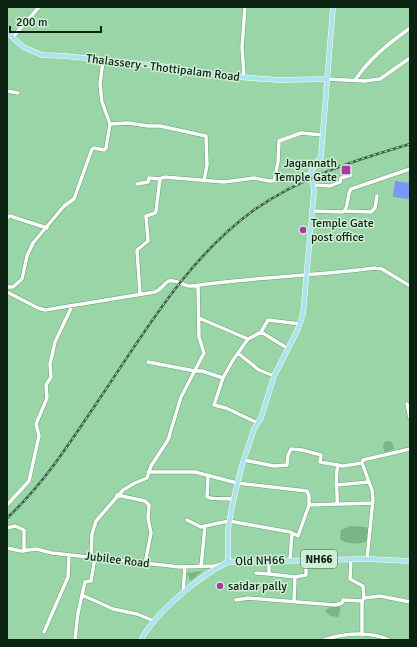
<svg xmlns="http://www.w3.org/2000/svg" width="417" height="647" font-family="Signika,sans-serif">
	<rect width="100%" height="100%" fill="#9ad5a7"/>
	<path fill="#7ab587" d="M385 441 392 442 394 449 385 452 383 447Z
		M350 526 366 527 369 530 368 541C360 545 346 544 340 539L341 530Z
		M202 571 191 581 187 573Z
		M332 606 341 607 338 617 331 616 325 611Z"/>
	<path fill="#7c96f6" d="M395 181 410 183V199L393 197Z"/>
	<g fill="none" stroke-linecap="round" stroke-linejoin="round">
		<defs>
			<path id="minor" d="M13 37 39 7
				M244 77 242 47 245 7
				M327 79 364 81 380 79 410 58
				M355 80C371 57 388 44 410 28
				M7 91 18 93
				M110 124 128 123 148 126H160L206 136 207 165 204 181
				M274 181 278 162 279 141 301 133 323 135
				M137 184 148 182 149 178 160 179 164 177 224 182 254 178 269 181 285 180 311 173
				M314 185 330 186 340 182 341 178 351 175
				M313 211 343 212C350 206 346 196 351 189L410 169
				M345 211 371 212 375 208 377 196
				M7 218 10 216 47 228
				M7 287H13L22 279 27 256 33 243 64 206 74 199 92 149 94 148 104 150 106 148 110 124 102 102 100 84 103 61
				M7 292 38 308 45 310 155 292C161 290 164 283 169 281 177 279 184 287 192 286 253 277 314 276 374 268L382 269 410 286
				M140 294 137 250 148 241 146 216 155 213 156 211 160 179
				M199 318 248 339
				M261 332 287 348
				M239 354 259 370 274 376
				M148 362 195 371H202L223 378
				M407 404 410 418
				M258 423 226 408 214 405 223 378 233 360 248 339 261 332 268 320 300 324
				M244 460 274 466 287 465 288 455 291 449 302 450 321 455 320 462 343 466 362 463
				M148 472H195L237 483 307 491 309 496V505
				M208 476 207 497C212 500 226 498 233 499
				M336 485 369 482
				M117 495 145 501 149 505 148 518 151 533 145 564
				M337 504C338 489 334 480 338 465
				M7 505 29 481 39 436 36 424 47 398 46 385 51 377 50 364 55 342 72 306
				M187 520 201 527 205 526
				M7 528 15 526 24 530V551
				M7 548 21 551 36 549 52 553 180 567 214 566 222 564
				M91 557 92 534 96 521 123 490 135 483 147 478 151 466 168 440 181 397 204 353 199 337 198 285
				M351 559 350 579 363 586 364 598
				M367 559 373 499 372 490 362 463 363 460 410 449
				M269 560V574L295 577 306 575V560
				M290 560 292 533
				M201 567 205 526 229 521 290 532 298 536 309 505 373 503
				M256 573 269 574
				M183 593 185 567
				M82 595 113 609 137 614 154 621
				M236 600 248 598 335 605 342 603 343 600 362 601 364 598 380 596 410 602
				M294 601 295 577
				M362 601V635
				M44 632 68 577 69 555
				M75 640 78 613 85 582 91 581 95 557
				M324 640C343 633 371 631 389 640"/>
			<path id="major" d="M7 32 23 47 42 55 65 56 160 66 224 76 280 80 327 79
				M228 562V530L232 506 242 465 254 429 261 418 274 376 298 329 303 314 314 191 311 172 321 156 333 7
				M141 640C156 612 199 576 228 562L367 559 410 561"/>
		</defs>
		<use href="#minor" stroke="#669f73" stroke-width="4.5"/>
		<use href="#major" stroke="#fff" stroke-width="5.5"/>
		<use href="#minor" stroke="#fff" stroke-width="3.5"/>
		<use href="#major" stroke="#ace3ed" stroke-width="4.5"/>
		<defs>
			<path id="rail" d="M7 518C43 485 69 444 96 404 143 335 186 259 254 210 301 177 356 160 410 144"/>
		</defs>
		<use href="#rail" stroke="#3c6045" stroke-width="2.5"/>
		<use href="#rail" stroke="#d0eed6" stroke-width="1" stroke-dasharray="3" stroke-linecap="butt"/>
	</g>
	<g fill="#a63c9e" stroke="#d0eed6" stroke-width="1.5">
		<rect x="341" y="165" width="10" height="10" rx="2"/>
		<circle cx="303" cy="230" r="4"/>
		<circle cx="220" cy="586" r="4"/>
	</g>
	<g text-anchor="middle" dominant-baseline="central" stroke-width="3" stroke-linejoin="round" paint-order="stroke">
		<rect fill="#d0eed6" stroke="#47604d" stroke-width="1" x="301" y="550" width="36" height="18" rx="3"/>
		<g font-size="11" font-weight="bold" fill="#0c2312">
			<text x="319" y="559">NH66</text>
		</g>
		<g font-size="12" fill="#0c2312" stroke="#d0eed6">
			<text transform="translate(163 68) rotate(7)">Thalassery - Thottipalam Road</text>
			<text transform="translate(117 560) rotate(7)">Jubilee Road</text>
			<text transform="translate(260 561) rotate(-2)">Old NH66</text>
		</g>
		<g font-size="12" fill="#0c2312" stroke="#d0eed6" text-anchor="start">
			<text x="337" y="163" text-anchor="end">Jagannath<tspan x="337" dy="14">Temple Gate</tspan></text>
			<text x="311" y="223">Temple Gate<tspan x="311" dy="14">post office</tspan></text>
			<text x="228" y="586">saidar pally</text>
		</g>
	</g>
	<rect width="417" height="647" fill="none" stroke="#0c2312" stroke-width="16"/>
	<path d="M10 26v6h91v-6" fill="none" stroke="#0c2312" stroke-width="2"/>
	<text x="16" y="26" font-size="12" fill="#0c2312" stroke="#d0eed6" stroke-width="3" paint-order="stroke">200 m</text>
</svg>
